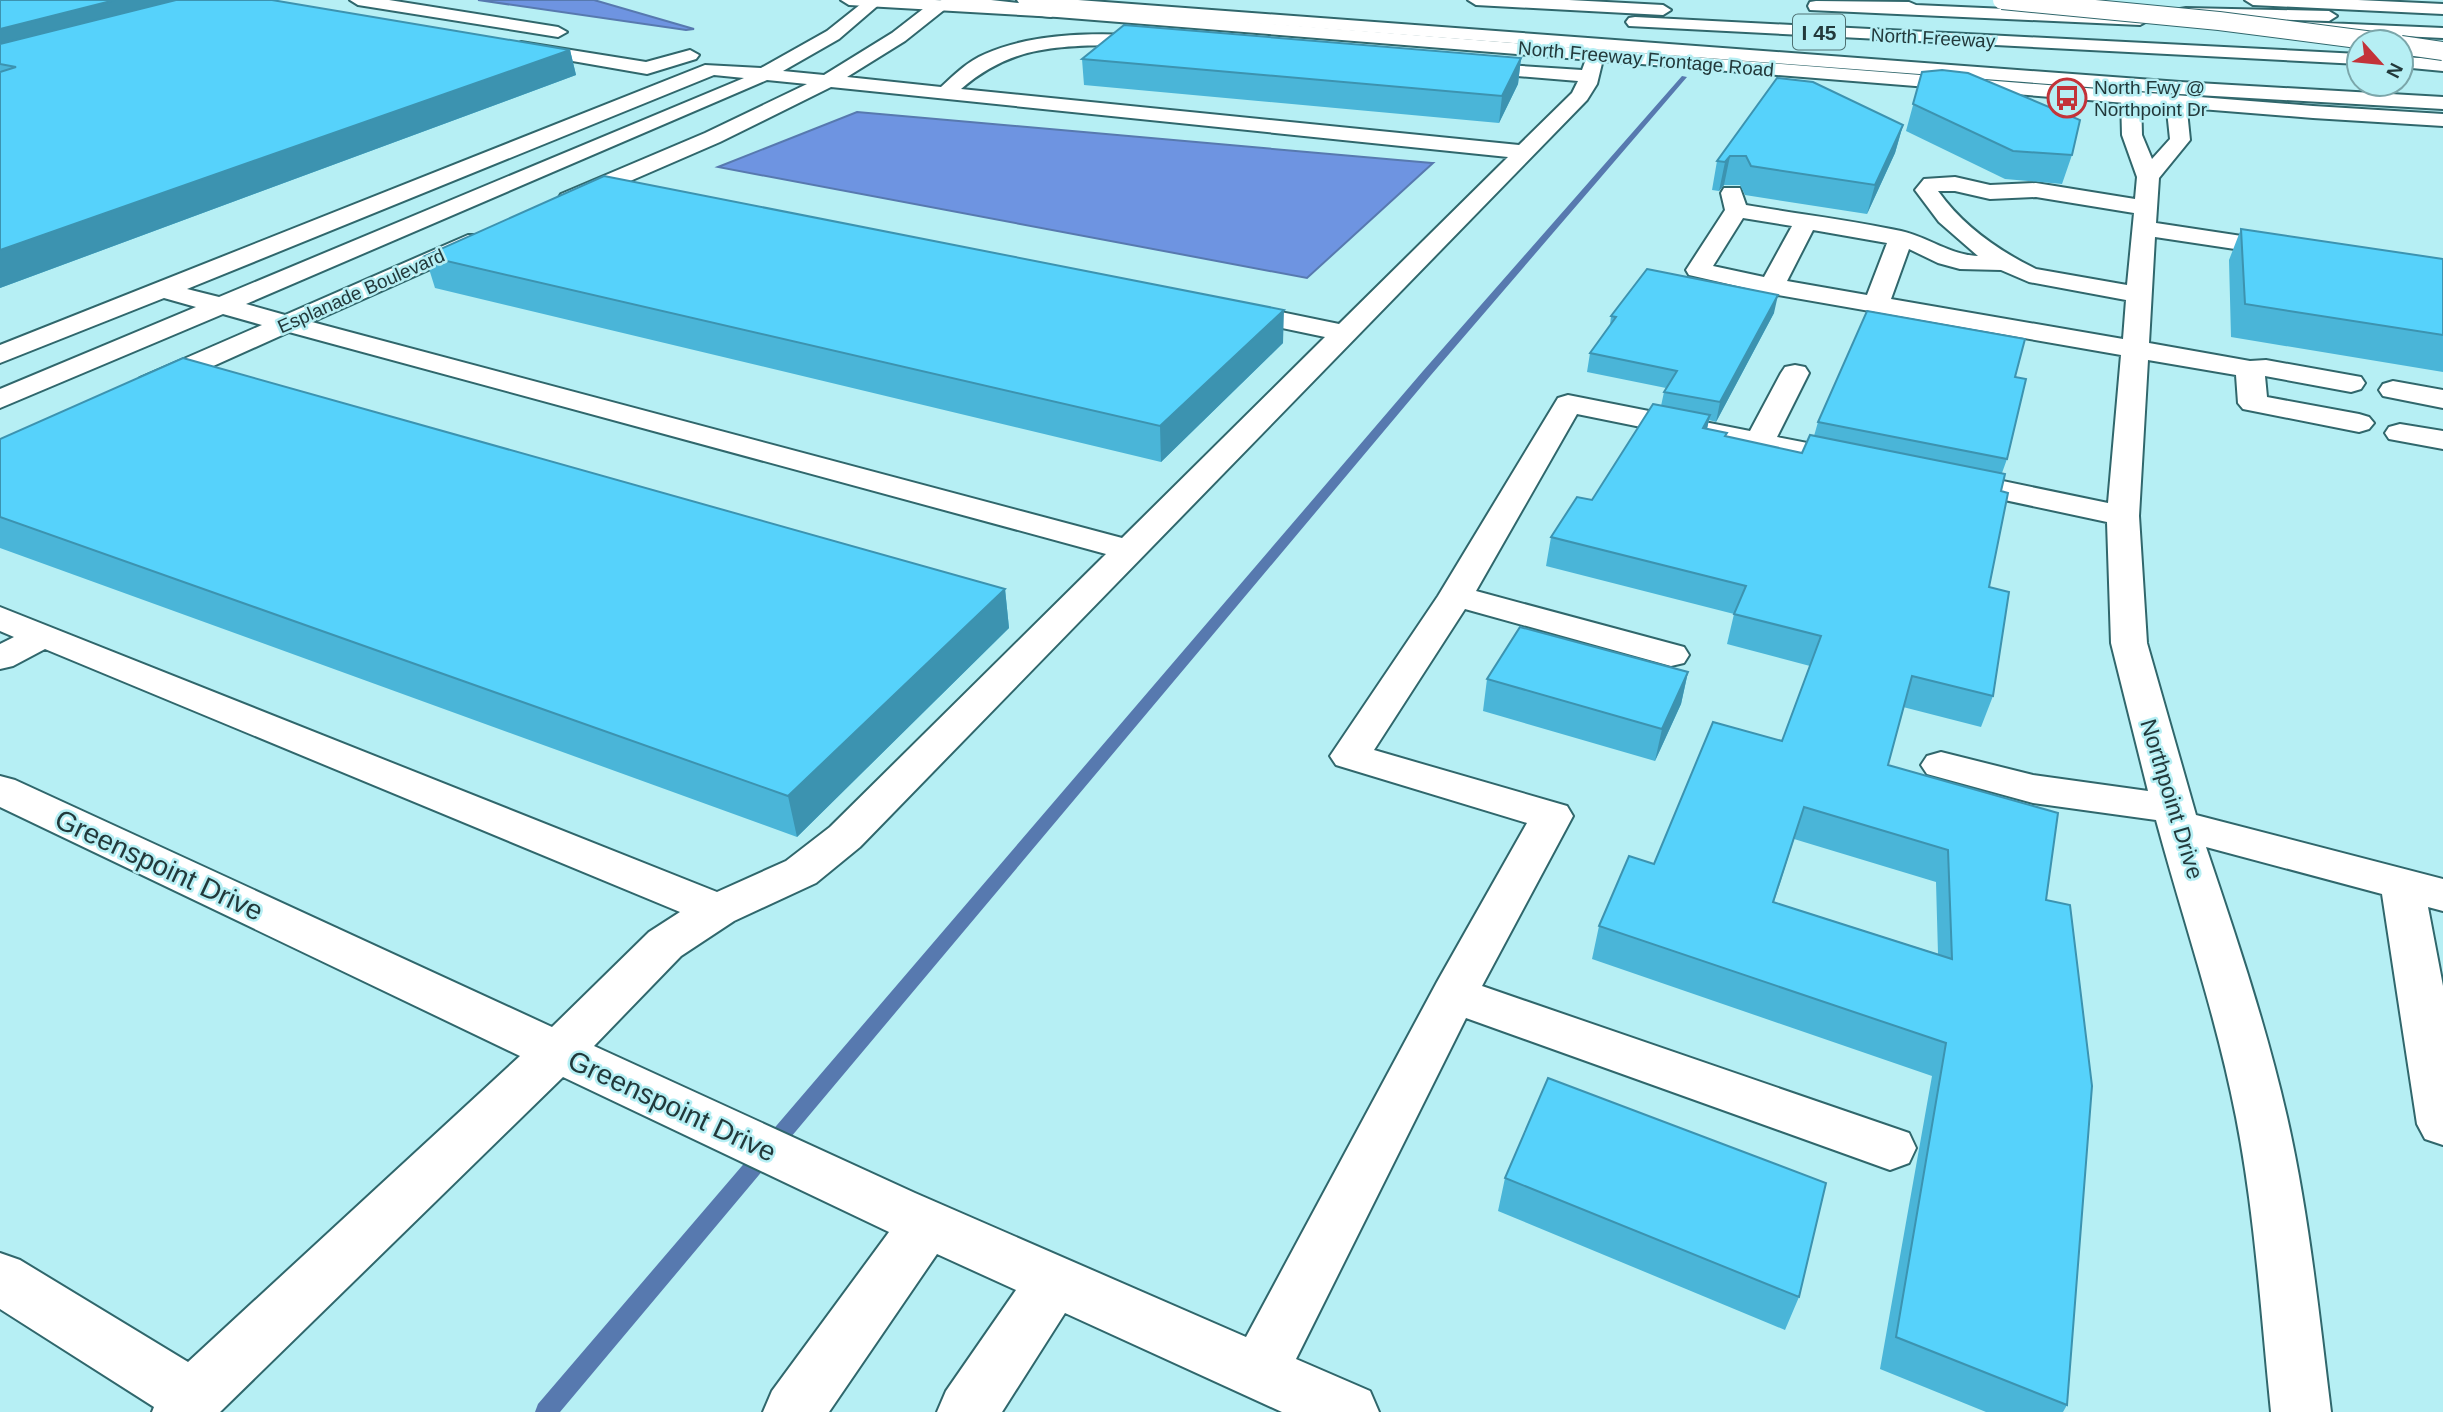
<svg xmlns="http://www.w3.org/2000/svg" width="2443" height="1412" font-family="Helvetica,sans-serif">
	<rect width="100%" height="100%" fill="#b6eff4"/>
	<path fill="#6e94e1" stroke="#5779af" stroke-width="2" d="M478 0H594L694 29 686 30Z
		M857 112 1432 163H1433L1307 278 718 167Z"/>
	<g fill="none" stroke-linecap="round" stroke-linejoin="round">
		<path fill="#5779af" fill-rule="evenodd" d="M1682 76 1687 77 1431 375 560 1412H535L538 1404 1423 371Z"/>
		<defs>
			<path id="minor" d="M350 0H389L558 27 567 32 558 37 358 5Z
				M866 0 882 2 839 39 783 71 824 75 892 33 932 2 938 1 946 6 944 10 905 41 847 77 941 87C954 75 968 61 985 54 1037 31 1102 33 1158 36L1164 37 1167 41 1164 45C1149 49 1131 45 1115 45 1053 46 1010 47 961 89L1519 145 1572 93 1578 81 1469 72 1462 70 1460 66 1462 62 1582 70 1589 51H1601L1604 55 1597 84 1587 100 860 847 816 883 734 921 681 956 594 1046 915 1193 1246 1337 1437 982 1527 823 1336 765 1330 756 1438 596 1558 398 1568 395 1750 431 1781 373 1785 367 1795 365 1805 367 1809 373 1777 437 1864 454 1868 461 1864 468 1853 470 1577 414 1476 591 1684 647 1689 655 1684 663 1671 666 1465 609 1374 750 1567 806 1573 816 1482 986 1909 1133 1916 1148 1909 1163 1890 1170 1466 1018 1296 1359 1370 1391 1379 1412H1282L1065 1313 1002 1412H937L946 1391 1016 1290 937 1254 829 1412H763L772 1391 889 1232 563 1077 220 1412H152L154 1407 0 1309V1253L20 1260 188 1362 520 1056 0 807V776L15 780 552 1027 649 932 680 912 45 649 13 666 0 669V644L14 637 0 631V607L717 892 786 861 830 827 1106 554 289 332 160 390 150 393 140 390 136 384 140 378 262 325 223 314 0 408V389L196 307 164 298 0 363V345L705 65 761 68 827 31ZM714 75 744 78 219 297 187 289ZM767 80 807 84 705 133 561 194 558 199 561 204H577L720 142 831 87 1508 157 1339 324 1233 302 1224 304 1220 310 1224 316 1325 337 1122 538 312 322 484 245 488 240 484 235H468L285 315 246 304Z
				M521 42 646 62 690 50 699 55 696 59 647 74 515 51 512 47Z
				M2131 91 2141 97 2142 135 2152 159 2170 139 2166 101 2176 95 2186 101 2190 140 2159 178 2156 223 2288 243 2297 245 2300 250 2297 255 2288 257 2155 237 2149 343 2250 361 2266 360 2361 377 2365 383 2361 389 2351 392 2265 376 2267 397 2359 414 2369 417 2374 423 2369 429 2359 432 2243 409 2238 403 2236 375 2148 360 2139 516 2147 643 2196 815 2443 879V911L2428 907 2443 986V1145L2425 1139 2417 1124 2382 894 2206 847C2236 936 2266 1025 2287 1117 2309 1214 2319 1314 2331 1412H2271C2261 1314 2255 1214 2236 1117 2216 1015 2183 920 2156 820L2033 803 1927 774 1921 765 1927 756 1941 752 2033 775 2148 791 2111 643 2107 522 1939 486 1934 479 1939 472 1950 470 2108 503 2121 355 1772 294 1689 275 1686 270 1725 210 1721 193 1724 188H1740L1746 205C1798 214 1850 220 1901 231 1928 237 1950 255 1978 256L1939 222 1915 190 1924 179 1955 177 1990 185 2036 183 2135 199 2137 177 2122 135 2121 97ZM1938 191H1955L1990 199 2036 197 2134 213 2127 285 2036 269C1997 250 1963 226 1938 191ZM1743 218 1792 226 1764 277 1713 266ZM1813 230 1887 243 1867 295 1787 281ZM1909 249 1938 263 1960 269 2001 270 2029 282 2126 300 2123 339 1891 299Z
				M2393 381 2443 390V408L2383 396 2379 390 2383 384Z
				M2400 424 2443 431V449L2389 439 2385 433 2389 427Z"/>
			<path id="major" d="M841 0H935L1057 7 2313 106 2443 114V126L2313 118 1057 17 849 5Z
				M2245 0H2358L2443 4V14L2253 5Z"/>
			<path id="highway" d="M940 0H991L1019 3 1017 0H1078L2180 82 2443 97V109L2180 94 1053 8 1059 12 1051 17 948 5Z
				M1468 0H1569L1663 5 1671 10 1663 15 1476 5Z
				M1816 1 1909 2 1916 5 2140 15 2149 20 2140 25 1810 10 1808 6 1810 2Z
				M2186 8 2329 11 2337 16 2329 21 2180 17 2178 13 2180 9Z
				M1635 17 2359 54V64L1629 26 1626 22 1629 18Z
				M2302 22 2443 28V38L2296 31 2293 27 2296 23Z
				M2401 57 2443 59V71L2401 67Z"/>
		</defs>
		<use href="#minor" stroke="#30676c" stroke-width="4"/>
		<use href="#major" stroke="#30676c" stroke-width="4"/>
		<use href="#highway" stroke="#30676c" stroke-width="4"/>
		<use href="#minor" fill="#fff" fill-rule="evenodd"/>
		<use href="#major" fill="#fff" fill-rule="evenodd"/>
		<use href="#highway" fill="#fff" fill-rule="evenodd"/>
		<defs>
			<path id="highway-bridge" d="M2002 0 2219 21 2381 42
				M2401 45 2443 51"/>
		</defs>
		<use href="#highway-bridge" stroke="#30676c" stroke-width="20" stroke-linecap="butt"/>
		<use href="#highway-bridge" stroke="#fff" stroke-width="18"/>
	</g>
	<path fill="#4ab5d8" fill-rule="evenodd" d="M0 0 570 50 576 75 0 288Z
		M1521 58 1518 84 1499 123 1084 85 1082 59Z
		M1922 72 2072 155 2062 184 2005 179 1906 131Z
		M1777 78 1903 125 1895 153 1867 214 1745 195 1740 185H1724L1719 191 1712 190 1717 161Z
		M2241 229 2443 259V372L2231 337 2229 260Z
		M425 256 1283 343 1161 462 435 288Z
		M1774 313 1716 422 1709 420 1707 428 1726 437 1802 453 1814 436 1818 422 2015 377 2007 459 2002 473 1989 587 1993 696 1981 727 1903 707 1888 765 2046 900 2067 1405 2063 1412H1986L1880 1369 1932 1076 1592 959 1599 926 1654 864 1782 741 1810 666 1727 644 1734 614 1546 566 1551 537 1592 500 1661 406 1664 392 1666 388 1587 372 1590 353 1610 325 1611 316ZM1794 839 1936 882 1938 954 1774 902Z
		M0 439 1005 589 1009 628 797 837 0 548Z
		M1688 672 1681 704 1655 761 1483 711 1487 679Z
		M1505 1178 1799 1297 1785 1330 1498 1211Z"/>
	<path fill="#3c93b0" d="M115 0H185L0 56V29Z
		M570 50 576 75 0 288V250Z
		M1521 58 1518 84 1499 123 1502 96Z
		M1903 125 1895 153 1867 214 1875 185Z
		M1730 156 1724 185 1719 191 1725 162Z
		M1778 295 1774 313 1716 422 1720 402Z
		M1284 310 1283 343 1161 462 1160 426Z
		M1710 415 1704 443 1703 428Z
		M1005 589 1009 628 797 837 788 796Z
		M1688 672 1681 704 1655 761 1662 729Z"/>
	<path fill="#56d2fb" stroke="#3c93b0" stroke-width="2" fill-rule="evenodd" d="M0 0H115L0 29Z
		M176 0H272L570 50 0 250V72L16 67 0 64V44Z
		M1124 25 1521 58 1502 96 1082 59Z
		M1942 70 1968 73 2080 120 2072 155 2013 151 1913 104 1922 72Z
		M1777 78 1813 82 1903 125 1875 185 1751 166 1746 156H1730L1725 162 1717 161Z
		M604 176 1284 310 1160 426 425 256Z
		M2241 229 2443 259V335L2245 304Z
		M1647 269 1778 295 1720 402 1664 392 1677 371 1590 353 1616 317 1611 316Z
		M1867 311 2025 339 2015 377 2026 379 2007 459 1818 422Z
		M183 358 1005 589 788 796 0 517V439Z
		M1653 404 1710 415 1703 428 1727 433 1725 436 1802 453 1810 435 2005 474 2001 491 2008 493 1989 587 2009 592 1993 696 1912 676 1888 765 2058 813 2046 900 2070 905 2092 1086 2067 1405 1896 1337 1946 1043 1599 926 1629 856 1654 864 1713 722 1782 741 1821 636 1734 614 1746 586 1551 537 1577 497 1592 500ZM1804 807 1948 850 1952 959 1773 902Z
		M1520 627 1688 672 1662 729 1487 679Z
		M1548 1078 1826 1183 1799 1297 1505 1178Z"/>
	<defs>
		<symbol id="bus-ring" viewBox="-11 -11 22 22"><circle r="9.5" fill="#b6eff4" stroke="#c33339" stroke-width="1.5"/><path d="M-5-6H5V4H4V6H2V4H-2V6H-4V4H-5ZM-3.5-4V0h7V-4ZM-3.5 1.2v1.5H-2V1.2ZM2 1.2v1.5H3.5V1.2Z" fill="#c33339"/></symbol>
	</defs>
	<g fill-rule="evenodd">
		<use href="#bus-ring" x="2045" y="76" width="44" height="44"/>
	</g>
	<g text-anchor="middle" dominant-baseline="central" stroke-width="5" stroke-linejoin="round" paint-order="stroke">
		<g font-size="19" fill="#22393b" stroke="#b6eff4">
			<text transform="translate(1933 38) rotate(3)">North Freeway</text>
			<text transform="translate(1646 59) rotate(5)">North Freeway Frontage Road</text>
			<text transform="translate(361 291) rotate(-24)">Esplanade Boulevard</text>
		</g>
		<g font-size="19" fill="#22393b" stroke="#b6eff4" text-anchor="start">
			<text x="2094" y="87">North Fwy @<tspan x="2094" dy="22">Northpoint Dr</tspan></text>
		</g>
		<rect fill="#b6eff4" stroke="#4e7072" stroke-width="2" x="1793" y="14.5" width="52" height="35" rx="5"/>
		<g font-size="21" font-weight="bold" fill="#22393b">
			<text x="1819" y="32">I 45</text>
		</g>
		<g font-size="23" fill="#22393b" stroke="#b6eff4">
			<text transform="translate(2172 799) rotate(73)">Northpoint Drive</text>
		</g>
		<g font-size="28" fill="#22393b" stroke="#b6eff4">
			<text transform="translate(159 865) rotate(25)">Greenspoint Drive</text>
			<text transform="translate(672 1106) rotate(25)">Greenspoint Drive</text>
		</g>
	</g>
	<g transform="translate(2380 63) rotate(117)"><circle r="33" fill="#b6eff4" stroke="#7ba6aa" stroke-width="2"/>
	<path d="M0-5L12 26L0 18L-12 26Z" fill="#c33339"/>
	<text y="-10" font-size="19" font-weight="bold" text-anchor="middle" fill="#22393b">N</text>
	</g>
</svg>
